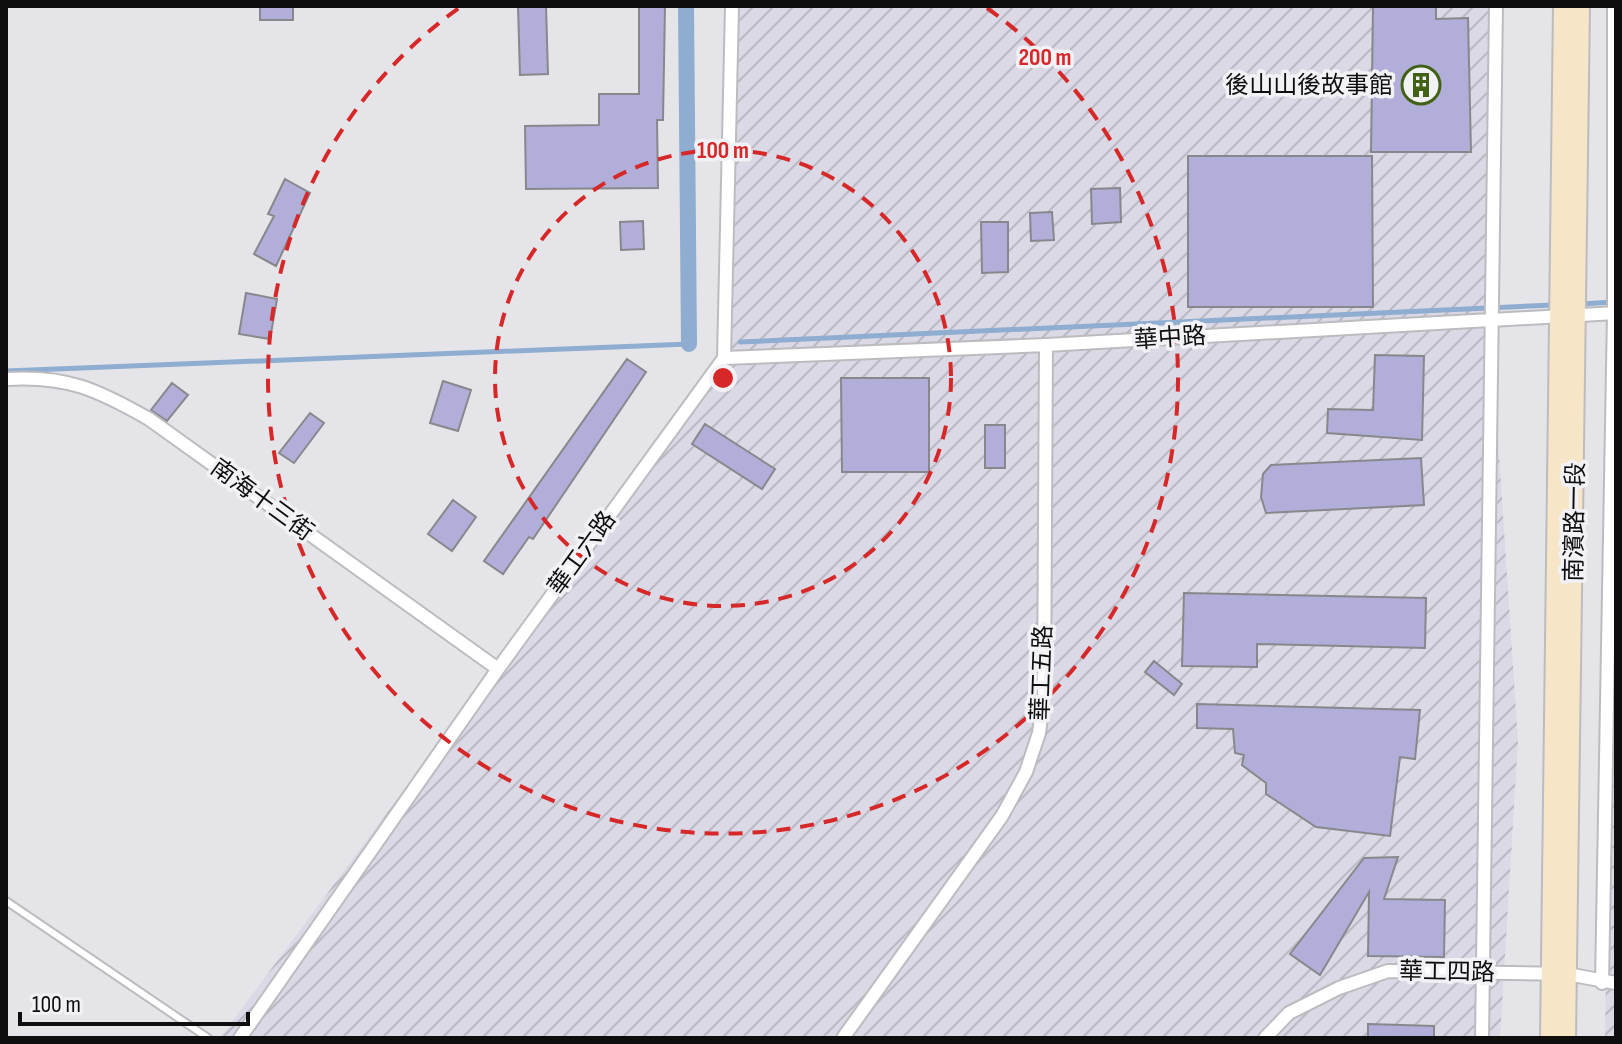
<svg xmlns="http://www.w3.org/2000/svg" width="1622" height="1044" font-family="'Sofia Sans Condensed','Noto Sans TC',sans-serif">
	<defs>
		<pattern id="industrial-furrows" width="10" height="10" patternUnits="userSpaceOnUse" patternTransform="scale(2)"><rect width="10" height="10" fill="#dad9e5"/><path d="M-1 1l2-2M0 10L10 0M9 11l2-2" fill="none" stroke="#bab9c3"/></pattern>
	</defs>
	<rect width="100%" height="100%" fill="#e5e5e9"/>
	<path fill="url(#industrial-furrows)" d="M732 6H1496L1490 318 1518 741 1500 1038H220L724 358Z
		M1616 316V1038H1605L1610 710Z"/>
	<g fill="none" stroke-linecap="round" stroke-linejoin="round">
		<path stroke="#8eadd0" stroke-width="5" d="M1580 304 1614 302
			M740 342 1554 305
			M6 371 689 344"/>
		<path stroke="#8eadd0" stroke-width="16" d="M686 6 689 344"/>
	</g>
	<path fill="#b1aed9" stroke="#88888c" stroke-width="2" d="M260 6H293V20H260Z
		M518 6H546L548 74 520 75Z
		M639 6H665L663 120H657L658 188 526 189 525 126 599 125V94H639Z
		M1373 6H1436V19L1468 18 1471 152H1371Z
		M1188 156H1372L1373 307H1188Z
		M285 179 310 193 276 266 254 254 274 216 268 214Z
		M1120 188 1121 222 1092 224 1091 189Z
		M1052 212 1054 240 1031 241 1030 213Z
		M643 221 644 249 621 250 620 222Z
		M981 222H1008V272L982 273Z
		M246 293 277 299 270 339 239 334Z
		M1375 355 1424 356 1422 440 1327 433 1328 409 1373 410Z
		M627 359 646 372 533 539 529 537 503 574 484 561Z
		M841 378H929V472H842Z
		M443 381 471 390 458 431 430 423Z
		M172 383 188 395 167 421 151 410Z
		M310 413 324 423 294 463 279 453Z
		M705 424 775 469 762 489 692 444Z
		M985 425H1005V468H985Z
		M1421 458 1424 505 1266 513 1261 497 1263 474 1271 465Z
		M453 500 476 517 452 551 428 534Z
		M1184 593 1426 598 1425 648 1257 644V667L1182 666Z
		M1154 661 1182 684 1174 695 1145 672Z
		M1197 704 1420 710 1415 759 1400 757 1390 836 1316 827 1266 794V783L1242 765 1244 755 1235 753 1233 729 1197 728Z
		M1398 857 1384 899 1445 900 1444 957 1368 956 1369 892 1320 975 1290 954 1364 858Z
		M1368 1024 1434 1026V1038H1368Z"/>
	<g fill="none" stroke-linecap="round" stroke-linejoin="round">
		<defs>
			<path id="service" d="M6 901 208 1038"/>
			<path id="minor" d="M724 358 1046 345 1616 313
				M6 379C67 375 98 390 149 419L498 669
				M1602 983 1614 313V6
				M240 1038 498 669 724 358 732 6
				M843 1038 1002 816 1026 772 1039 733 1044 695 1046 345
				M1265 1038 1289 1013 1339 988 1388 971 1567 974 1616 983
				M1482 1038 1496 6"/>
			<path id="secondary" d="M1550 1038 1563 6
				M1566 1038 1580 6"/>
		</defs>
		<use href="#service" stroke="#bcbcc0" stroke-width="10"/>
		<use href="#minor" stroke="#bcbcc0" stroke-width="16"/>
		<use href="#secondary" stroke="#bcbcc0" stroke-width="22"/>
		<use href="#service" stroke="#fff" stroke-width="6"/>
		<use href="#minor" stroke="#fff" stroke-width="12"/>
		<use href="#secondary" stroke="#f7e5c7" stroke-width="18"/>
	</g>
	<g fill="none" stroke="#d62828" stroke-width="4" stroke-dasharray="14 10">
		<circle cx="723" cy="378" r="228"/>
		<path d="M987 8A455 455 0 1 1 459 8"/>
	</g>
	<defs>
		<symbol id="building-ring" viewBox="-11 -11 22 22"><circle r="9.5" fill="#f2f2f6" stroke="#416117" stroke-width="1.5"/><path d="M-4-6H4V6H1V3H-1V6H-4ZM-2.5-4.3h1.7v1.8h-1.7ZM.8-4.3h1.7v1.8H.8ZM-2.5-1h1.7V.8h-1.7ZM.8-1h1.7V.8H.8Z" fill="#416117"/></symbol>
	</defs>
	<g fill-rule="evenodd">
		<use href="#building-ring" x="1399" y="63" width="44" height="44"/>
	</g>
	<g text-anchor="middle" dominant-baseline="central" stroke-width="7" stroke-linejoin="round" paint-order="stroke">
		<g font-size="24" fill="#0e0e0f" stroke="#f2f2f6" text-anchor="end">
			<text x="1393" y="85">後山山後故事館</text>
		</g>
		<g font-size="24" fill="#0e0e0f" stroke="#f2f2f6">
			<text transform="translate(1170 338) rotate(-4)">華中路</text>
			<text transform="translate(262 500) rotate(36)">南海十三街</text>
			<text transform="translate(1575 522) rotate(-89)">南濱路一段</text>
			<text transform="translate(582 553) rotate(-54)">華工六路</text>
			<text transform="translate(1042 673) rotate(-88)">華工五路</text>
			<text transform="translate(1447 972) rotate(1)">華工四路</text>
		</g>
	</g>
	<circle cx="723" cy="378" r="12" fill="#d62828" stroke="#f2f2f6" stroke-width="4"/>
	<g font-size="24" text-anchor="middle" font-weight="bold" fill="#d62828" stroke="#f2f2f6" stroke-width="7" stroke-linejoin="round" paint-order="stroke">
		<text x="1045" y="65">200 m</text>
		<text x="723" y="158">100 m</text>
	</g>
	<rect width="1622" height="1044" fill="none" stroke="#0e0e0f" stroke-width="16"/>
	<path d="M20 1012v12h228v-12" fill="none" stroke="#0e0e0f" stroke-width="4"/>
	<text x="32" y="1012" font-size="24" fill="#0e0e0f" stroke="#f2f2f6" stroke-width="6" paint-order="stroke">100 m</text>
</svg>
